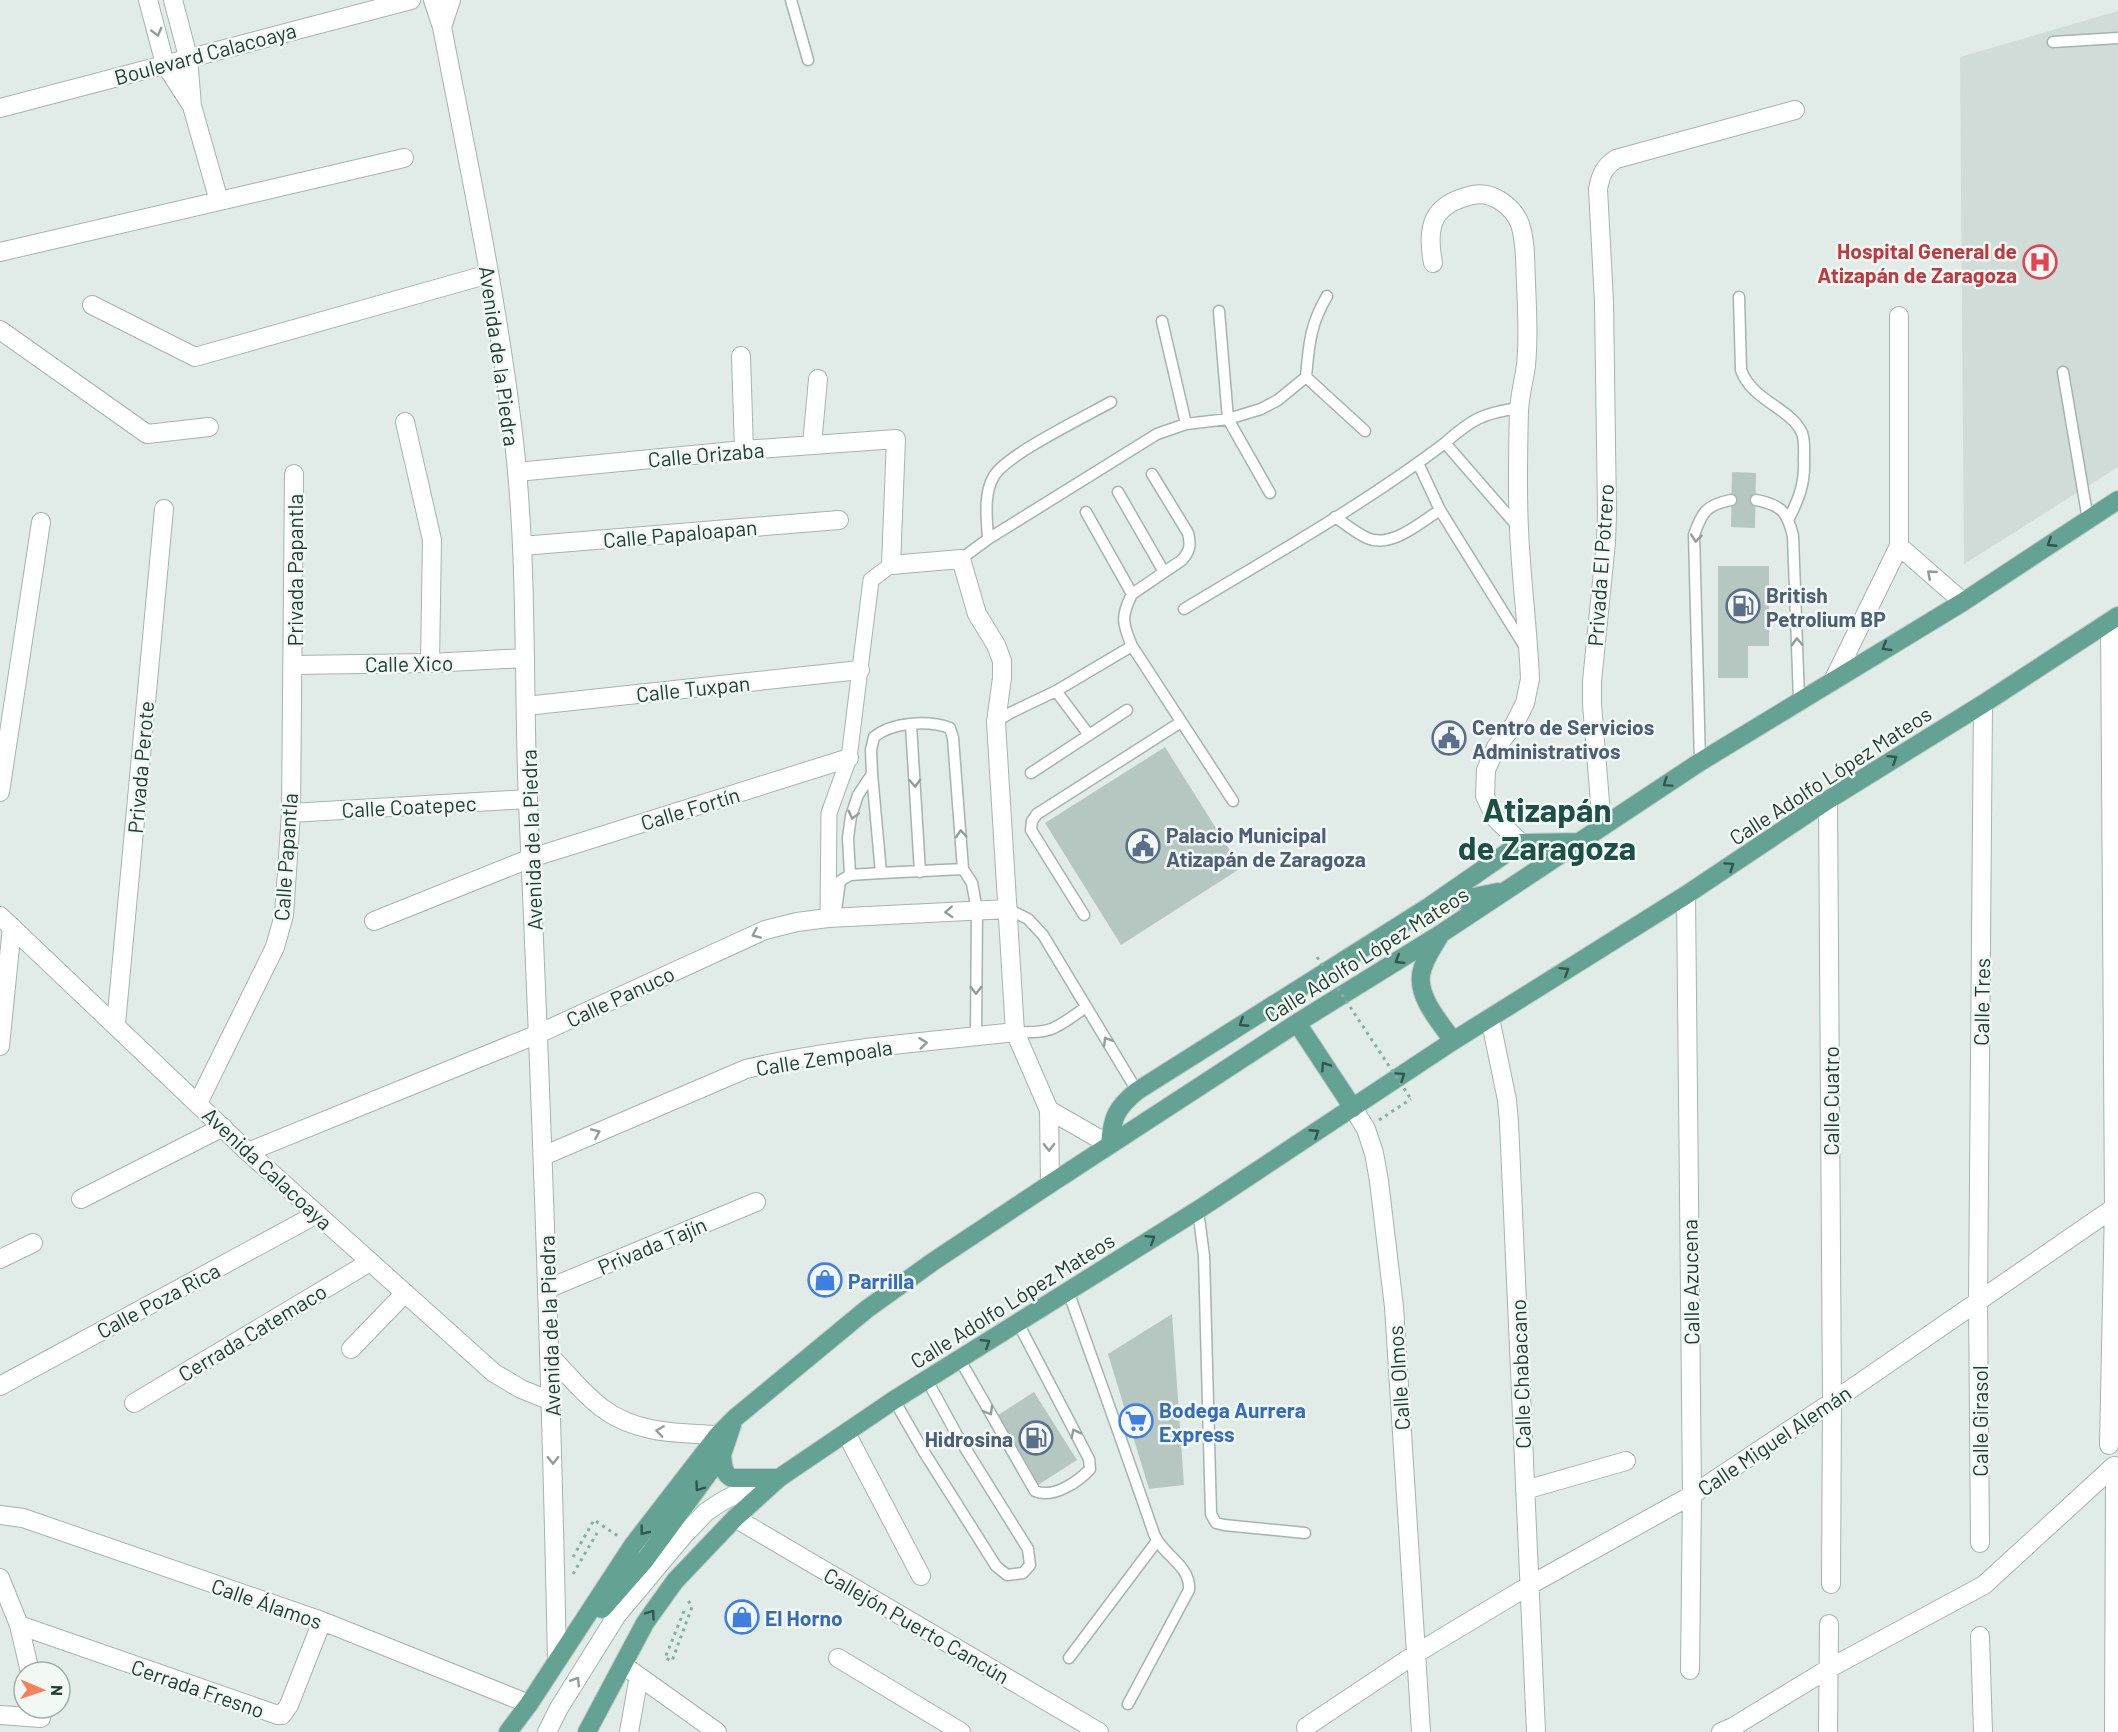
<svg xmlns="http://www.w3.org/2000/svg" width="2118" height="1732" font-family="Barlow,sans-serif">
	<rect width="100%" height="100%" fill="#e1ece8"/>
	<path fill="#cfdcd7" d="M2118 11V467L1964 564 1960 57Z"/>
	<path fill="#b6c7c1" d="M1732 472 1756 473 1755 528 1731 527Z
		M1718 566H1769V646H1748V678H1718Z
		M1165 747 1241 868 1121 945 1045 823Z
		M1172 1314 1184 1485 1149 1489 1108 1354Z
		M1034 1392 1077 1460 1038 1485 995 1417Z"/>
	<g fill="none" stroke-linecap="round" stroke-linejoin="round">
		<defs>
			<path id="service" d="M791 0 808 60
				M2053 42 2118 38
				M1739 297 1741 370C1752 401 1791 408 1802 433 1805 441 1804 452 1804 460 1805 483 1799 499 1789 518
				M1219 311 1228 419 1270 493
				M1162 321 1186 424
				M2063 372 2088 520
				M1306 377C1309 344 1310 325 1327 296
				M1445 443C1472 419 1483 413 1519 408
				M1418 463 1440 510
				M1118 492 1164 572
				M1756 500C1781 505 1787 511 1793 536L1799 700
				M1086 512 1132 594C1121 616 1122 623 1132 646L1233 801
				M1335 517C1345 524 1356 533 1367 538 1391 549 1421 522 1440 510L1525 647
				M988 539C987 519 983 494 994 476 1006 455 1086 416 1111 402
				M961 559 988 539 1157 434 1186 424 1228 419 1261 409 1278 400 1306 377 1365 431
				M1132 594 1182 560C1190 551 1191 545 1188 533L1152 474
				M1184 609C1272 556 1363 505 1445 443L1518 527
				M1056 691 1089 735
				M996 722 1010 713 1056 691 1132 646
				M911 725 920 872
				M1700 762 1694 535C1702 512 1706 505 1731 500
				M1031 773 1127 710
				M872 774 881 873 963 869
				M850 875 881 873
				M1008 909 1028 919 1043 935 1137 1091
				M1084 915 1031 830 1032 821 1037 814 1181 722
				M835 918 840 881 850 875 848 838 851 816 858 795 872 774 871 750 874 737C892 722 928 720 950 728L953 738 963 869 972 883 977 911 976 1036
				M1015 1032C1053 1034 1056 1028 1086 1007
				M1198 1210 1204 1256 1211 1514 1216 1523 1224 1525 1305 1533
				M1068 1291C1097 1372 1126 1452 1154 1534 1162 1555 1191 1565 1189 1590L1128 1704
				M960 1360 1035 1491C1053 1499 1078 1482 1090 1469L1089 1459 1018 1323
				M894 1400 924 1452 996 1566 1007 1575 1023 1573 1030 1565 1028 1549 957 1435 927 1380
				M1069 1658 1157 1541"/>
			<path id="pedestrian" d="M828 918 829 813 849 758 871 580 891 565"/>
			<path id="minor" d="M148 0 165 64 190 103
				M173 0 188 57 192 106 219 201
				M0 252 404 158
				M1433 263C1426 226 1432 204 1473 195 1492 191 1513 206 1520 224 1526 242 1525 263 1526 283 1527 310 1529 337 1526 365 1524 380 1520 395 1519 410 1518 449 1517 490 1519 529 1521 579 1528 629 1530 679L1525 703 1514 725 1496 747 1486 770 1485 796 1496 819 1521 843
				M92 305 195 357 489 274
				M0 330 147 434 209 427
				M741 356 744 450
				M405 422 432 540 430 663
				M812 445 818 379
				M517 472 744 450 896 439 891 565 961 559 977 614 996 645 1002 661V678L996 722 1015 1032 1049 1110 1050 1184
				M522 546 839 520
				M1899 546 1963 602
				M293 665 430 663 525 658
				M1834 679 1899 546V316
				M526 706 860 670
				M0 792 41 522
				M1828 800 1832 1402 1831 1584
				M291 813 528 799
				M1602 827 1592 704V681L1606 542 1607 513 1604 302 1598 189C1601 174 1604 167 1616 159L1795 110
				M1686 895 1692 1495 1690 1670
				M374 921 531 858 849 758
				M1490 1018 1507 1100 1509 1122 1536 1732
				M116 1024 164 509
				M0 1046 12 927
				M198 1103 275 947 284 915 291 813 294 474
				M1353 1108 1366 1129 1374 1153 1379 1181 1394 1307 1421 1732
				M1049 1110 1110 1145
				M248 1152 538 1034 765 930 797 922 828 918 1008 909
				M543 1156 746 1069C832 1048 927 1042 1015 1032
				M81 1199 223 1127
				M0 1259 33 1243
				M547 1289 756 1202
				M351 1349 405 1293
				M0 1386 317 1214
				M134 1403 370 1262
				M846 1433 921 1576
				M2109 1445 2114 1207 2110 622
				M1525 1490 1626 1461
				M0 1515 23 1518 322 1621 529 1704
				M735 1518 1099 1732
				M1980 1543 1978 1300 1983 704
				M0 1578 19 1625 30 1672
				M19 1625 278 1715H282L289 1705 322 1621
				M1980 1636 1983 1732
				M838 1658 961 1732
				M623 1665 717 1732
				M0 1715 41 1718
				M1306 1727 1417 1653 1530 1585 1692 1495 1832 1402 2118 1205
				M629 1732 639 1676
				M1721 1732 1733 1727 1828 1669 1984 1585 2114 1466
				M1828 1732 1829 1624
				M2114 1732 2115 1481"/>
			<path id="tertiary" d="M433 0 442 27C468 162 497 297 513 433 528 556 523 680 528 803 541 1088 551 1373 557 1659
				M442 27 451 0
				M0 108 411 0
				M0 916 248 1152 494 1373 521 1389 551 1401
				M550 1356C567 1373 583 1394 602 1408 636 1434 679 1433 718 1435"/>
			<path id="secondary" d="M547 1732 559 1708 617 1615 684 1535 706 1512 721 1502 736 1494 777 1479"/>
			<path id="primary" d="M1439 904 1498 892
				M1439 937C1432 949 1423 961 1421 975 1418 999 1441 1023 1453 1041
				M1297 1023 1353 1108
				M1110 1145C1112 1118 1116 1108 1137 1091L1430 906 1521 843 1578 842
				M722 1455C723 1464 723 1474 732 1478H779
				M602 1609 645 1560 722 1455 732 1425
				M508 1732 529 1704 633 1545 718 1435 735 1418 867 1309 934 1261 1050 1184 1297 1023 1439 935 1700 762 1963 602 2118 500
				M587 1732 645 1623 675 1581 735 1518 779 1478 894 1400 1198 1210 1453 1041 1686 895 1828 800 1983 704 2118 616"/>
		</defs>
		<use href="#service" stroke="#a4b4af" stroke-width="13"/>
		<use href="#pedestrian" stroke="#a4b4af" stroke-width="17"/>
		<use href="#minor" stroke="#a4b4af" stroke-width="20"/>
		<use href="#tertiary" stroke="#a4b4af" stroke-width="20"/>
		<use href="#secondary" stroke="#9fb8b0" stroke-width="20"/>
		<use href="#primary" stroke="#c1c9c7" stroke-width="20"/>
		<path stroke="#81b1a3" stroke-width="3" stroke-dasharray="3 4.5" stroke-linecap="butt" d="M1379 1120 1411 1099
			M573 1557 594 1520 618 1536
			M573 1574 597 1533
			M684 1611 665 1658 672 1661 692 1607 686 1597"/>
		<use href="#service" stroke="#fff" stroke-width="10"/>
		<use href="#pedestrian" stroke="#fff" stroke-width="15"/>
		<use href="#minor" stroke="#fff" stroke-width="18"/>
		<use href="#tertiary" stroke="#fff" stroke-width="18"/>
		<use href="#secondary" stroke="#fff" stroke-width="18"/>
		<use href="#primary" stroke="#64a394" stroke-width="18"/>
		<path stroke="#81b1a3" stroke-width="3" stroke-dasharray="3 4.5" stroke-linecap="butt" d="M1317 957 1411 1099"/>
	</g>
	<defs><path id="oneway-chevron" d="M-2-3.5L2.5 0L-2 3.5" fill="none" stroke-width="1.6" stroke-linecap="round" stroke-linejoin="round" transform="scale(1.5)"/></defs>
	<g stroke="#909e9a">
		<use href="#oneway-chevron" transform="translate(157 32) rotate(75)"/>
		<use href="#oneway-chevron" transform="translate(1696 538) rotate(96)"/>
		<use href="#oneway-chevron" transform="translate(1931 574) rotate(-139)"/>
		<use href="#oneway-chevron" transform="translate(1797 642) rotate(-92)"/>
		<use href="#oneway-chevron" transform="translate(915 783) rotate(87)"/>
		<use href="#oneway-chevron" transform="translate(853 815) rotate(104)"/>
		<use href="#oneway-chevron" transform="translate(961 834) rotate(-94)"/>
		<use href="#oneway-chevron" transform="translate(949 912) rotate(177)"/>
		<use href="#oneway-chevron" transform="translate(756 934) rotate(156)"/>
		<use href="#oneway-chevron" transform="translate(976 990) rotate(90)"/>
		<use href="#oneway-chevron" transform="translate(1107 1041) rotate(-121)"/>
		<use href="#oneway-chevron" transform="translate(923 1043) rotate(-7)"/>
		<use href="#oneway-chevron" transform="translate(596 1133) rotate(-23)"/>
		<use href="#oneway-chevron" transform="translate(1049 1147) rotate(89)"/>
		<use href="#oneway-chevron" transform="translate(989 1411) rotate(60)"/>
		<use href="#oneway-chevron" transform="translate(660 1431) rotate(-172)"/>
		<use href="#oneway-chevron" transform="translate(1075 1433) rotate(-117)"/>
		<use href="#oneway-chevron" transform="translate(553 1460) rotate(89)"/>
		<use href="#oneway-chevron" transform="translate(576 1681) rotate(-58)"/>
	</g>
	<g stroke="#32564e">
		<use href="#oneway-chevron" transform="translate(2051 543) rotate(147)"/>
		<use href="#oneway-chevron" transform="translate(1886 647) rotate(149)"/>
		<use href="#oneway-chevron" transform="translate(1893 759) rotate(-32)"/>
		<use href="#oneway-chevron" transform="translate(1667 783) rotate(146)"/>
		<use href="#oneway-chevron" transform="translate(1730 866) rotate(-34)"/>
		<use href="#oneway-chevron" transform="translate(1399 960) rotate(148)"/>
		<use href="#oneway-chevron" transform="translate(1565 971) rotate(-32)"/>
		<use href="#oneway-chevron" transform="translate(1243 1023) rotate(147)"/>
		<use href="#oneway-chevron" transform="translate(1325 1066) rotate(-123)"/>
		<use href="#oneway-chevron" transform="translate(1401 1076) rotate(-34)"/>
		<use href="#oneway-chevron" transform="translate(1315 1133) rotate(-33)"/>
		<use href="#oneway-chevron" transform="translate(1151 1239) rotate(-32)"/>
		<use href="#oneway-chevron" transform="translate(986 1343) rotate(-32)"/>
		<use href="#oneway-chevron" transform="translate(699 1487) rotate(126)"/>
		<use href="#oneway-chevron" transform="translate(644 1531) rotate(128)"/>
		<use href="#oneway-chevron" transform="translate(651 1614) rotate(-55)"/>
	</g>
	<defs>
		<symbol id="hospital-ring" viewBox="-11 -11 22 22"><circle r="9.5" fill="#f2f9f5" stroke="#e0444e" stroke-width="1.5"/><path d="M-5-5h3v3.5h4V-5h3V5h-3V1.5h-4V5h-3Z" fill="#e0444e"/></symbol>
		<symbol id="fuel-ring" viewBox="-11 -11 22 22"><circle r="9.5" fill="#f2f9f5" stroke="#5c6f8a" stroke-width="1.5"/><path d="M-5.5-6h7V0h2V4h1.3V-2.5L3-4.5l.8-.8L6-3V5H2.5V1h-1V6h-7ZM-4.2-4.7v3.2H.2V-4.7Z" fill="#5c6f8a"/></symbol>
		<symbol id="civic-ring" viewBox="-11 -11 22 22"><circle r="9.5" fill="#f2f9f5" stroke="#5c6f8a" stroke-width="1.5"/><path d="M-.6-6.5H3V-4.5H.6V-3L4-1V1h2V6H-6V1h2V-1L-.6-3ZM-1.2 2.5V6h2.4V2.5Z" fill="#5c6f8a"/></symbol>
		<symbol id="shop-ring" viewBox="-11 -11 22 22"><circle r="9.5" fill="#f2f9f5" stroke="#3f7fe0" stroke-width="1.5"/><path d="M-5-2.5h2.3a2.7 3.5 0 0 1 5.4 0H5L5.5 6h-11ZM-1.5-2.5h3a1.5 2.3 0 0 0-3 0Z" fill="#3f7fe0"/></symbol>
		<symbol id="supermarket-ring" viewBox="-11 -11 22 22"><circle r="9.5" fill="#f2f9f5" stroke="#3f7fe0" stroke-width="1.5"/><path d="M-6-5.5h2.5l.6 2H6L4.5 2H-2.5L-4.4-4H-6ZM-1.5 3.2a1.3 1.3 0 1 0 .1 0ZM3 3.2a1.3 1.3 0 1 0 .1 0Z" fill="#3f7fe0"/></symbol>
	</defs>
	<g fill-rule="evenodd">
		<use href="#hospital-ring" x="2021" y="243" width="38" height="38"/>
		<use href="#fuel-ring" x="1724" y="587" width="38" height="38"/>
		<use href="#civic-ring" x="1430" y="719" width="38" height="38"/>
		<use href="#civic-ring" x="1124" y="827" width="38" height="38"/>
		<use href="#shop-ring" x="806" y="1261" width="38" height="38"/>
		<use href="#supermarket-ring" x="1117" y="1402" width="38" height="38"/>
		<use href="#fuel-ring" x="1017" y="1419" width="38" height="38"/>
		<use href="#shop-ring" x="723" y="1598" width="38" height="38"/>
	</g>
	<g text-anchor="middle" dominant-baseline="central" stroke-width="5" stroke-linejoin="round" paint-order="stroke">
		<g font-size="21" fill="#213d36" stroke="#f2f9f5">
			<text transform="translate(205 53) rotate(-15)">Boulevard Calacoaya</text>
			<text transform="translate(500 356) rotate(82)">Avenida de la Piedra</text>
			<text transform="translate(706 454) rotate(-5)">Calle Orizaba</text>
			<text transform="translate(680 533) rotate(-5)">Calle Papaloapan</text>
			<text transform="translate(1600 565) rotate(-86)">Privada El Potrero</text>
			<text transform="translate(294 570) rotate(-90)">Privada Papantla</text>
			<text transform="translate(409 663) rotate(-1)">Calle Xico</text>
			<text transform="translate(693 688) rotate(-6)">Calle Tuxpan</text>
			<text transform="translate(140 767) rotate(-85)">Privada Perote</text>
			<text transform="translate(1830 775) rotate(-33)">Calle Adolfo López Mateos</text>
			<text transform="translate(409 806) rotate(-3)">Calle Coatepec</text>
			<text transform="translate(690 808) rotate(-17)">Calle Fortín</text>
			<text transform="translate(531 840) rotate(-92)">Avenida de la Piedra</text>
			<text transform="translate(285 857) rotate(-86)">Calle Papantla</text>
			<text transform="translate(1366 954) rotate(-32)">Calle Adolfo López Mateos</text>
			<text transform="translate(620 996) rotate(-25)">Calle Panuco</text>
			<text transform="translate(1981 1002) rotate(-89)">Calle Tres</text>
			<text transform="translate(824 1057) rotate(-9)">Calle Zempoala</text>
			<text transform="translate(1830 1101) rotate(-90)">Calle Cuatro</text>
			<text transform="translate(268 1168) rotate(43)">Avenida Calacoaya</text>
			<text transform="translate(652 1245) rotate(-23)">Privada Tajín</text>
			<text transform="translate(1690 1282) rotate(-91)">Calle Azucena</text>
			<text transform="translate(158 1300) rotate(-28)">Calle Poza Rica</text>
			<text transform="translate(1012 1300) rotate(-32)">Calle Adolfo López Mateos</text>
			<text transform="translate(549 1326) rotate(-92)">Avenida de la Piedra</text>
			<text transform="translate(252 1332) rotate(-31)">Cerrada Catemaco</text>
			<text transform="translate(1520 1374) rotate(-92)">Calle Chabacano</text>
			<text transform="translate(1398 1378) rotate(-94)">Calle Olmos</text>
			<text transform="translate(1979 1421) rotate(-90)">Calle Girasol</text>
			<text transform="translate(1774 1440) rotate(-34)">Calle Miguel Alemán</text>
			<text transform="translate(267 1603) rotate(19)">Calle Álamos</text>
			<text transform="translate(917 1625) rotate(30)">Callejón Puerto Cancún</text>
			<text transform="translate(198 1688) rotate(19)">Cerrada Fresno</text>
		</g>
		<g font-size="21" font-weight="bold" fill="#be3a42" stroke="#f2f9f5" text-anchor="end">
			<text x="2017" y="250">Hospital General de<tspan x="2017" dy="24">Atizapán de Zaragoza</tspan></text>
		</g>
		<g font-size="21" font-weight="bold" fill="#4e5e75" stroke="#f2f9f5" text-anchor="start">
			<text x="1766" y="594">British<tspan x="1766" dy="24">Petrolium BP</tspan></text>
			<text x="1472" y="726">Centro de Servicios<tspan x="1472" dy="24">Administrativos</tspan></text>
			<text x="1166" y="834">Palacio Municipal<tspan x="1166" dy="24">Atizapán de Zaragoza</tspan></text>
			<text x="1013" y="1438" text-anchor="end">Hidrosina</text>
		</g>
		<g font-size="21" font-weight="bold" fill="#366cbe" stroke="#f2f9f5" text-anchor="start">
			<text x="848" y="1280">Parrilla</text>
			<text x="1159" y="1409">Bodega Aurrera<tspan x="1159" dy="24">Express</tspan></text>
			<text x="765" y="1617">El Horno</text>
		</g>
		<g font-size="33" font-weight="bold" fill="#1c5045" stroke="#f2f9f5">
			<text x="1547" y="809">Atizapán<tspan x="1547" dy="38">de Zaragoza</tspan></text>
		</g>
	</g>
	<g transform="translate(42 1690) rotate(92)"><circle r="28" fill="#f2f9f5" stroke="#9eaea9" stroke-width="1.5"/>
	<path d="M0-4.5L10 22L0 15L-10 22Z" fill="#f68156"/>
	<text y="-9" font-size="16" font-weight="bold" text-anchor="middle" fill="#213d36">N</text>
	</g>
</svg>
